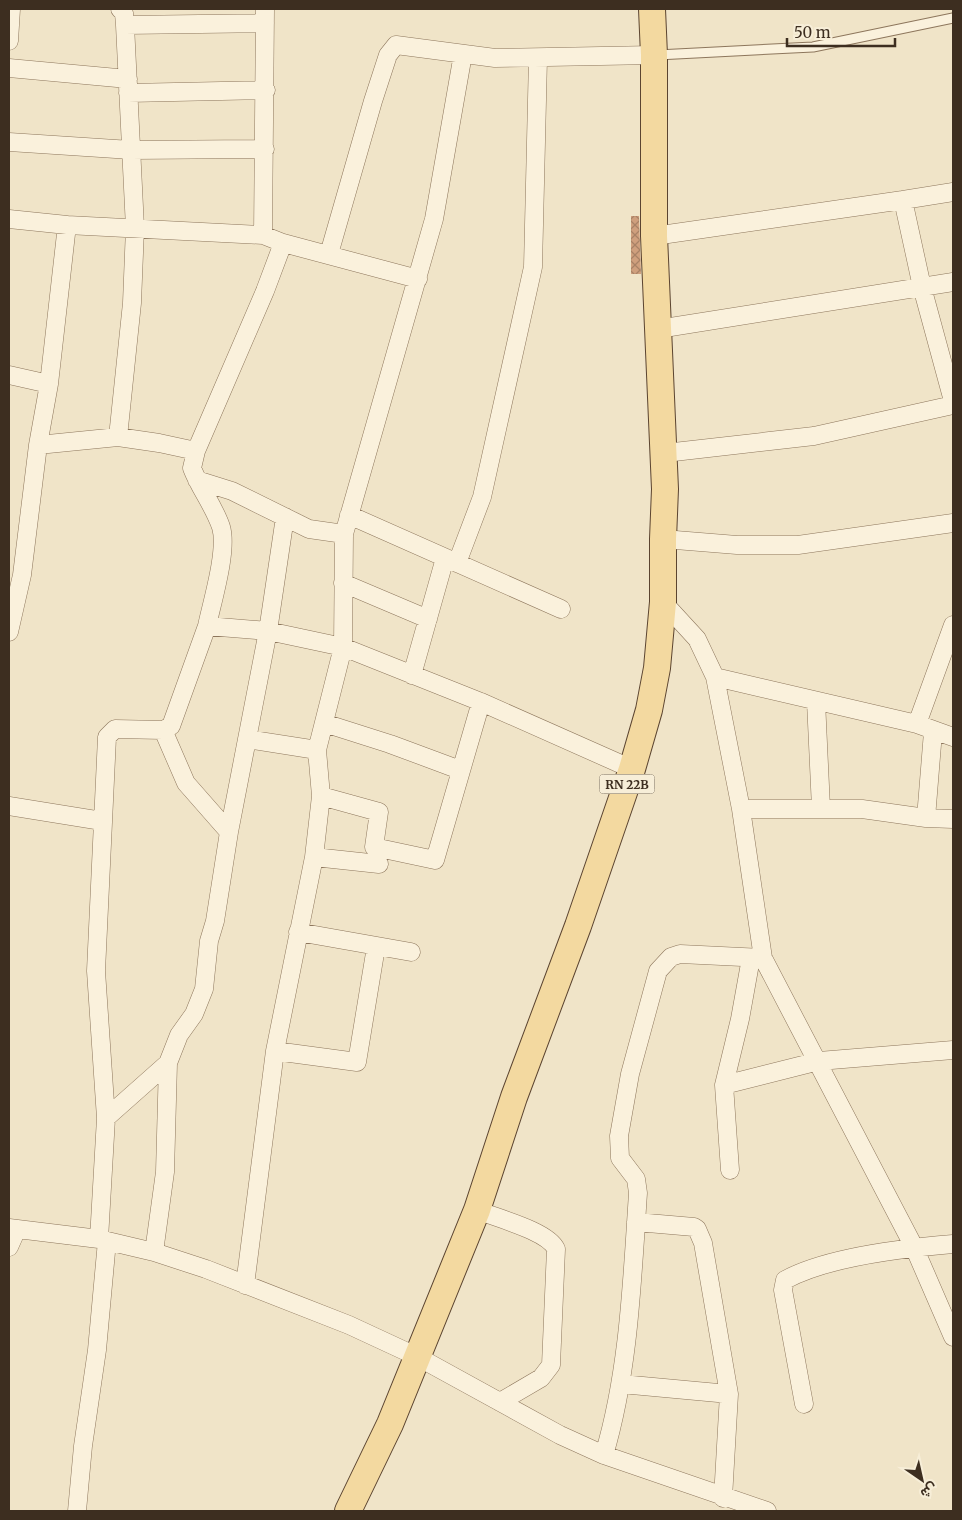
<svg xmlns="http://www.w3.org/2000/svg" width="962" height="1520" font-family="Merriweather,Vazirmatn,serif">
	<defs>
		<pattern id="building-cross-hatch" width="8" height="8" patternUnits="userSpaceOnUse" patternTransform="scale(1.25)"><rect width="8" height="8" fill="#cf9f7d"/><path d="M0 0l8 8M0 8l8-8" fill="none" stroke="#a98266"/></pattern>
	</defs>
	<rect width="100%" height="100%" fill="#f0e4c8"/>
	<path fill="url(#building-cross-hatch)" d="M631 216H639L641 274H631Z"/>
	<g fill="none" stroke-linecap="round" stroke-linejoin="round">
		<defs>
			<path id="service" d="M657 55 813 47 953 18"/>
			<path id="minor" d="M125 25 265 23
				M9 41 11 9
				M9 68 128 79
				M128 93 266 90
				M9 142 131 150 265 149
				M953 192 903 200 922 287 953 401
				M9 219 67 225 263 235 283 243 418 279
				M263 235 265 9
				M654 236 903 200
				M329 254 373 101 388 55 396 45 495 58 654 55
				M658 329 953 282
				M9 375 49 384
				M118 437 132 303 135 228 125 25 124 13 120 9
				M38 445 118 437 159 443 196 451
				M665 453 814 436 953 405
				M197 480 232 491 309 529 344 534
				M349 515 561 609
				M663 539 737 545H798L953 523
				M457 563 482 497 533 267 538 58
				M343 583 428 619
				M663 602 697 639 715 677 917 724 953 737
				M207 626C212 602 228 550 221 527 214 506 200 489 192 468L196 451 265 291 283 243
				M9 632 22 575 38 445 49 384 67 225
				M412 675 445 558
				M715 677 741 809 763 958 914 1247 953 1337
				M816 701 821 808
				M324 723 390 744 460 770
				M917 724 953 625
				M163 730 186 783 229 832
				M247 739 317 750
				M321 796 379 812 374 847 435 860 481 702
				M9 806 102 821
				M741 809H862L926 818 953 819
				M926 818 933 732
				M314 857 379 864
				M298 932 411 952
				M275 1051 357 1062 376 947
				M724 1085 819 1061 953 1050
				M106 1118 168 1063
				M730 1170 724 1085 740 1019 751 958
				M477 1210C496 1218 548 1231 556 1249L551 1365 541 1378 500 1402
				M636 1222 694 1227 697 1229 703 1243 729 1394 723 1498
				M9 1228 99 1239 154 1252 206 1269 349 1325 418 1357 560 1435 604 1455 767 1511
				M99 1239 106 1118 96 971 107 737 115 729 163 730 171 726 207 626 268 631 343 647 481 702 632 769
				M9 1247 17 1229
				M154 1252 165 1172 168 1063 179 1035 194 1014 204 989 209 941 215 921 229 832 268 631 285 517
				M245 1285 275 1051 314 857 321 796 317 750 343 647 344 534 434 219 463 54
				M621 1384 729 1394
				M804 1404 783 1290 785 1280C827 1257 905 1248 953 1244
				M604 1455C629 1371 632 1281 638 1193L636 1179 620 1158 619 1136 630 1074 658 971 671 957 680 954 763 958
				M77 1511 83 1446 97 1350 107 1241"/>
			<path id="primary" d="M348 1511 390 1424 477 1210 514 1097 578 926 632 769 649 710 657 668 663 602V539L665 489 654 236V55L652 9"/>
		</defs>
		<use href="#service" stroke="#8d765c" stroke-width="11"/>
		<use href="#minor" stroke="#8d765c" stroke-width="19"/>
		<use href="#primary" stroke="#5b4430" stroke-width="28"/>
		<use href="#service" stroke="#faf1dc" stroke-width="9"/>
		<use href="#minor" stroke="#faf1dc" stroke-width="18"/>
		<use href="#primary" stroke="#f3d9a0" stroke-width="26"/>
	</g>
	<g text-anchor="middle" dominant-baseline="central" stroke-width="5" stroke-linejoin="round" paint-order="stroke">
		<rect fill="#f7eed8" stroke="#756857" stroke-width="1" x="599.5" y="774.5" width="55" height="19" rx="4"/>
		<g font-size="12" font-weight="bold" fill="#3d2e20">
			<text x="627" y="784">RN 22B</text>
		</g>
	</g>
	<rect width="962" height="1520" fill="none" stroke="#3d2e20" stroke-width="20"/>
	<g transform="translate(922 1480) rotate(146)" stroke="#f7eed8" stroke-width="4" paint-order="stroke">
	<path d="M0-4L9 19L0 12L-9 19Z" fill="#3d2e20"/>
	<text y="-8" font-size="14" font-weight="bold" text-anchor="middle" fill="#3d2e20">ش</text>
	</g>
	<path d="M787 38v8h108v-8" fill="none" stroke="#3d2e20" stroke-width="2.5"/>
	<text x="794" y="38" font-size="15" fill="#3d2e20" stroke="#f7eed8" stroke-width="4" paint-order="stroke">50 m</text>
</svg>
